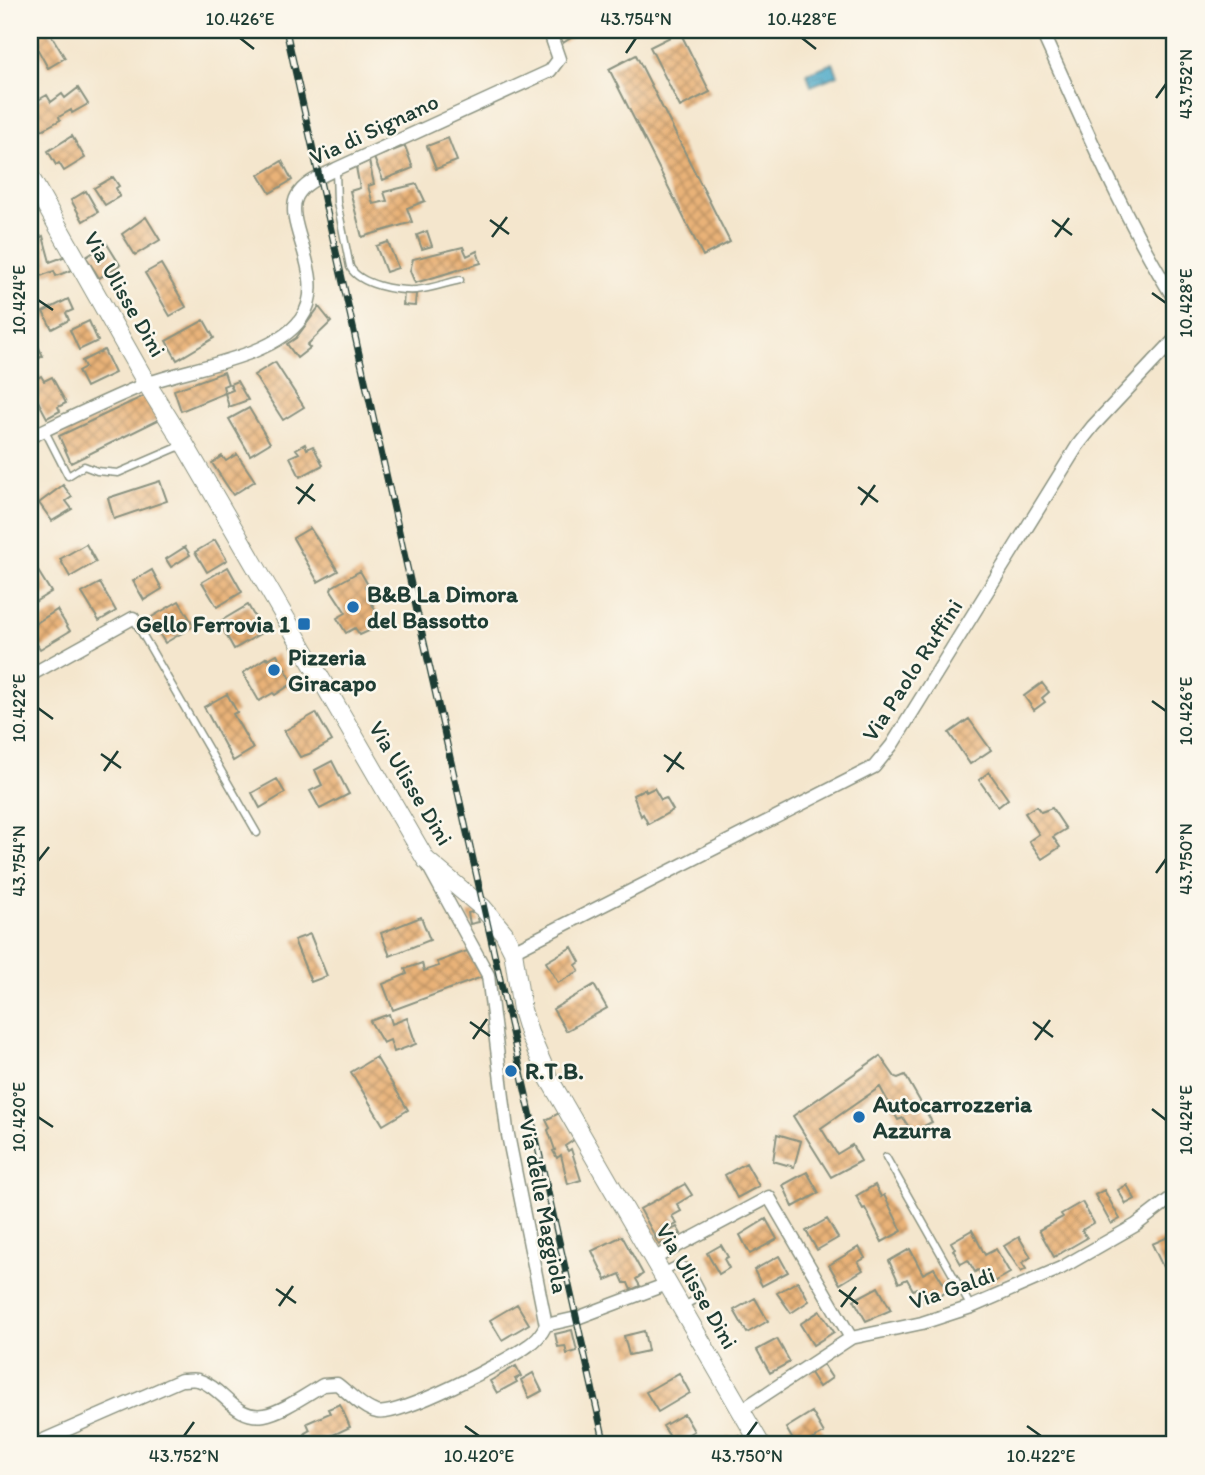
<svg xmlns="http://www.w3.org/2000/svg" width="1205" height="1475" font-family="Itim,sans-serif">
	<defs>
		<pattern id="water-waves" width="16" height="10" patternUnits="userSpaceOnUse" patternTransform="scale(1.75)"><rect width="16" height="10" fill="#47a6c6"/><path d="M0 5q4-4 8 0t8 0" fill="none" stroke="#3b88a2"/></pattern>
		<pattern id="building-cross-hatch" width="8" height="8" patternUnits="userSpaceOnUse" patternTransform="scale(1.75)"><rect width="8" height="8" fill="#e9b278"/><path d="M0 0l8 8M0 8l8-8" fill="none" stroke="#bc9263"/></pattern>
	</defs>
	<rect width="100%" height="100%" fill="#fbf7ec"/>
	<filter id="ink" filterUnits="userSpaceOnUse"><feTurbulence type="fractalNoise" baseFrequency=".0143" numOctaves="2"/><feDisplacementMap in="SourceGraphic" scale="14" xChannelSelector="R" yChannelSelector="G"/><feConvolveMatrix kernelMatrix="1 2 1 2 8 2 1 2 1" color-interpolation-filters="sRGB"/></filter>
	<filter id="wash" filterUnits="userSpaceOnUse"><feTurbulence type="fractalNoise" baseFrequency=".00686" numOctaves="4" result="noise"/><feDisplacementMap in="SourceGraphic" scale="28" xChannelSelector="R" yChannelSelector="G"/><feGaussianBlur stdDeviation="1.57" result="paint"/><feColorMatrix in="noise" values="0 0 0 0 0 0 0 0 0 0 0 0 0 0 0 0 0 1.4 0 .05"/><feComposite in="paint" operator="in"/></filter>
	<g filter="url(#wash)">
		<rect width="100%" height="100%" fill="#f4e6cd"/>
		<path fill="url(#water-waves)" stroke="#33727d" stroke-width="2" d="M833 63 838 75 811 86 807 73Z"/>
		<g id="blocks">
			<path fill="url(#building-cross-hatch)" d="M32 30H48L65 58 48 68 37 48 30 52V31Z
				M558 30H583L563 43Z
				M680 32 710 92 680 107 650 47Z
				M636 55 730 242 703 256 609 69Z
				M78 88 88 104 72 113 71 110 59 117 60 120 42 130 34 116 37 114 31 104 47 95 51 102 62 94 65 98Z
				M72 136 85 158 64 171 59 163 56 165 48 151Z
				M448 138 457 161 436 169 427 146Z
				M405 146 413 168 383 180 374 158Z
				M282 161 292 180 270 193 259 175Z
				M369 161 374 184 368 186 373 204 387 201 384 192 417 184 425 201 407 208 412 222 362 237 350 191 360 188 356 167Z
				M113 177 119 186 116 188 120 196 105 205 94 188Z
				M86 191 98 212 83 221 71 200Z
				M146 217 160 240 135 255 122 234Z
				M32 219 37 233 30 236V220Z
				M427 231 432 246 422 249 417 235Z
				M43 236 50 262 66 256 72 270 56 276 54 271 30 280V242Z
				M388 242 398 268 386 272 376 246Z
				M107 244 120 265 99 278 86 257Z
				M463 247 467 256 477 251 481 263 415 283 410 271 413 259Z
				M161 264 186 307 170 316 145 273Z
				M404 293 416 294 415 306 403 305Z
				M68 299 73 310 66 313 69 320 52 329 43 312Z
				M319 307 331 322 307 345 310 348 297 358 287 344 296 338Z
				M204 320 214 338 177 360 166 341Z
				M89 321 98 341 79 350 70 330Z
				M30 330 43 356 30 363Z
				M104 350 115 373 86 387 78 371 85 367 82 361Z
				M275 362 304 407 283 420 254 375Z
				M224 372 228 384 223 386 225 393 181 411 174 390Z
				M41 376 44 381 52 377 66 403 58 407 60 411 47 418 30 386V382Z
				M237 381 248 400 229 407 225 393 233 390 230 384Z
				M148 394 162 418 71 463 59 436Z
				M249 408 270 443 250 455 229 419Z
				M305 444 307 449 313 446 323 465 300 477 290 457 299 453 296 449Z
				M237 454 255 481 233 495 212 463 222 456 226 461Z
				M160 481 167 501 114 519 108 498Z
				M63 485 72 497 66 501 72 509 52 521 39 503Z
				M310 528 338 571 318 582 293 538Z
				M215 540 227 560 207 572 195 552Z
				M86 544 96 562 70 577 60 559Z
				M185 547 190 555 171 567 166 559Z
				M33 563 51 592 33 603 30 597V565Z
				M228 567 242 592 217 607 202 582Z
				M152 570 162 589 144 600 133 581Z
				M360 571 368 585 365 587 372 597 369 599 384 624 360 635 355 628 346 633 337 618 346 613 331 590 332 587Z
				M100 583 116 611 99 621 82 593Z
				M179 601 194 626 165 643 150 618Z
				M248 605 263 632 234 649 219 622Z
				M57 610 70 631 40 649 30 633V627Z
				M277 654 293 683 275 695 273 693 259 701 243 673 267 657 268 659Z
				M1042 683 1049 692 1042 698 1045 702 1034 710 1024 696Z
				M227 694 237 712 233 714 253 749 233 761 204 707Z
				M316 713 332 741 309 754 300 757 284 731Z
				M969 719 991 750 970 764 949 733Z
				M332 761 349 794 320 809 310 791 322 785 315 770Z
				M989 772 1008 799 998 807 979 780Z
				M277 779 285 793 260 808 252 793Z
				M654 788 661 800 666 798 673 810 648 824 643 814 641 816 633 795 645 789 646 792Z
				M1036 806 1041 812 1052 808 1066 829 1053 837 1060 847 1042 859 1029 841 1039 834 1025 813Z
				M476 911 479 922 470 924 468 913Z
				M421 917 430 940 390 956 381 933Z
				M310 934 327 976 311 982 294 940Z
				M572 947 580 962 576 965 579 971 558 983 546 962Z
				M467 951 482 977 393 1010 383 984 407 974 405 969 422 963 424 971 439 966 437 962Z
				M594 985 607 1008 566 1031 553 1009Z
				M389 1014 392 1024 407 1018 416 1044 394 1052 390 1040 383 1043 370 1021Z
				M880 1056 895 1077 898 1078 905 1075 932 1122 912 1132 903 1118 898 1120 880 1087 821 1128 837 1154 852 1145 861 1161 831 1177 793 1116Z
				M376 1057 408 1110 383 1125 351 1072Z
				M559 1113 574 1140 565 1146 568 1151 571 1149 581 1180 568 1184 561 1155 557 1158 553 1151 555 1150 548 1130 550 1128 546 1120Z
				M777 1134 801 1141 794 1167 773 1161Z
				M746 1163 759 1186 737 1198 725 1175Z
				M807 1172 819 1193 793 1207 783 1185Z
				M685 1184 692 1195 677 1204 681 1211 672 1216 677 1224 655 1236 640 1209Z
				M875 1185 881 1197 884 1195 902 1231 882 1242 865 1208 863 1209 856 1196Z
				M1127 1185 1135 1199 1126 1204 1118 1190Z
				M1104 1190 1120 1219 1111 1224 1095 1195Z
				M1082 1202 1094 1223 1082 1230 1087 1238 1054 1257 1039 1230 1063 1217 1061 1214Z
				M766 1219 777 1239 750 1254 740 1235Z
				M827 1219 838 1238 817 1250 806 1231Z
				M677 1227 681 1234 659 1245 655 1238Z
				M972 1230 985 1255 996 1249 1010 1273 989 1285 978 1270 975 1272 968 1260 961 1264 953 1250 955 1249 951 1242Z
				M1175 1234V1262L1163 1267 1152 1244Z
				M622 1236 643 1274 636 1279 640 1286 631 1290 628 1283H624L620 1274 606 1280 592 1251Z
				M1019 1237 1031 1257 1022 1263 1026 1269 1021 1272 1004 1246Z
				M721 1245 728 1257 724 1259 729 1268 719 1274 707 1253Z
				M859 1247 865 1258 858 1262 863 1270 840 1284 829 1265Z
				M910 1249 923 1274 934 1268 948 1291 927 1303 916 1288 913 1290 907 1279 899 1283 889 1261Z
				M779 1256 788 1272 762 1286 754 1270Z
				M1175 1275V1296L1167 1279Z
				M798 1281 809 1301 791 1313 777 1293Z
				M878 1287 891 1310 866 1321 854 1300Z
				M755 1298 768 1321 747 1333 734 1310Z
				M517 1304 529 1324 502 1340 490 1320Z
				M820 1311 834 1332 813 1345 800 1324Z
				M572 1330 577 1351 567 1354 565 1346 558 1347 555 1334Z
				M644 1331 648 1351 629 1355 624 1336Z
				M777 1339 790 1362 770 1373 757 1350Z
				M823 1364 832 1378 819 1387 810 1373Z
				M516 1366 521 1376 515 1379 517 1382 497 1393 490 1381Z
				M533 1373 542 1391 529 1398 521 1380Z
				M679 1373 690 1393 658 1412 646 1392Z
				M340 1404 350 1427 327 1438 326 1436 310 1445 305 1433 310 1430 307 1423 330 1413 328 1409Z
				M812 1412 824 1433 803 1445H796L786 1428Z
				M684 1414 694 1431 674 1443 663 1426Z
				M739 1435 748 1445H719L729 1436 733 1440Z"/>
		</g>
	</g>
	<g filter="url(#ink)">
		<use href="#blocks" fill-opacity="0" stroke="#8a9280" stroke-width="2"/>
		<g fill="none" stroke-linecap="round" stroke-linejoin="round">
			<defs>
				<path id="lane" d="M336 171 337 202 350 267C360 285 396 291 416 290 430 289 446 283 460 280
					M45 431 68 476 84 466 97 471 118 473 183 445
					M133 618 257 833
					M886 1157 971 1307
					M663 1272 678 1264 690 1268 701 1289 696 1299 682 1307"/>
				<path id="street" d="M1041 30C1082 119 1123 218 1175 300
					M30 437C68 419 107 400 146 384 190 367 273 358 301 319 330 278 282 223 297 196 305 182 322 176 336 169L550 71 559 59 549 30
					M30 666 34 673 133 618
					M513 951 874 767 892 745 1078 445 1093 426 1175 339
					M653 1259 769 1197 851 1338
					M546 1325 577 1318 667 1284
					M740 1411 851 1338 922 1323 971 1307 1061 1268 1136 1225 1175 1195
					M32 1445 181 1380C187 1380 193 1379 198 1380 223 1387 234 1420 264 1415 282 1412 307 1394 323 1385L337 1384C348 1392 363 1409 377 1412 398 1418 509 1360 529 1345 537 1340 542 1333 546 1325L507 1130 488 975 429 867"/>
				<path id="secondary" d="M30 177 147 384 185 445 426 860 483 908 504 933 513 951 522 1010 529 1033 548 1077 761 1445"/>
			</defs>
			<use href="#lane" stroke="#8a9280" stroke-width="9"/>
			<use href="#street" stroke="#8a9280" stroke-width="15"/>
			<use href="#secondary" stroke="#8a9280" stroke-width="20"/>
			<use href="#lane" stroke="#fff" stroke-width="6"/>
			<use href="#street" stroke="#fff" stroke-width="12"/>
			<use href="#secondary" stroke="#fff" stroke-width="18"/>
			<defs>
				<path id="rail" d="M286 30 605 1445"/>
			</defs>
			<use href="#rail" stroke="#1f3d34" stroke-width="7"/>
			<use href="#rail" stroke="#fbf7ec" stroke-width="4.5" stroke-dasharray="13" stroke-linecap="butt"/>
		</g>
	</g>
	<path fill="none" stroke="#1f3d34" stroke-width="2.5" d="M240 38 254 49M802 38 816 49M626 53 636 38M1156 98 1166 84M490 220 509 234M1052 220 1072 235M492 237 507 217M1055 237 1069 218M1152 293 1166 303M38 300 53 310M296 487 315 501M858 487 878 502M298 504 313 484M861 505 875 485M1152 701 1166 711M38 708 53 719M101 754 121 768M664 755 684 769M104 771 118 751M667 772 681 752M38 861 49 847M1156 873 1166 859M470 1022 490 1036M1033 1022 1053 1037M473 1039 487 1019M1035 1040 1050 1020M1152 1109 1166 1120M38 1117 53 1127M276 1289 296 1303M839 1290 858 1304M279 1306 293 1286M841 1307 856 1287M465 1426 479 1436M1027 1426 1041 1436M184 1436 194 1422M747 1436 757 1422"/>
	<g fill="#1f6fb2" stroke="#fbf7ec" stroke-width="2.5">
		<circle cx="353" cy="607" r="7"/>
		<rect x="297" y="617" width="14" height="14" rx="3.5"/>
		<circle cx="274" cy="670" r="7"/>
		<circle cx="511" cy="1071" r="7"/>
		<circle cx="859" cy="1117" r="7"/>
	</g>
	<g text-anchor="middle" dominant-baseline="central" stroke-width="5" stroke-linejoin="round" paint-order="stroke">
		<g font-size="23" fill="#1f3d34" stroke="#fbf7ec">
			<text transform="translate(374 129) rotate(-25)">Via di Signano</text>
			<text transform="translate(125 294) rotate(60)">Via Ulisse Dini</text>
			<text transform="translate(912 670) rotate(-57)">Via Paolo Ruffini</text>
			<text transform="translate(411 783) rotate(59)">Via Ulisse Dini</text>
			<text transform="translate(544 1206) rotate(79)">Via delle Maggiola</text>
			<text transform="translate(697 1286) rotate(60)">Via Ulisse Dini</text>
			<text transform="translate(952 1288) rotate(-19)">Via Galdi</text>
		</g>
		<g font-size="23" font-weight="bold" fill="#1f3d34" stroke="#fbf7ec" text-anchor="start">
			<text x="367" y="594">B&amp;B La Dimora<tspan x="367" dy="26">del Bassotto</tspan></text>
			<text x="290" y="624" text-anchor="end">Gello Ferrovia 1</text>
			<text x="288" y="657">Pizzeria<tspan x="288" dy="26">Giracapo</tspan></text>
			<text x="525" y="1071">R.T.B.</text>
			<text x="873" y="1104">Autocarrozzeria<tspan x="873" dy="26">Azzurra</tspan></text>
		</g>
	</g>
	<rect width="1205" height="1475" fill="none" stroke="#fbf7ec" stroke-width="77"/>
	<rect x="38" y="38" width="1128" height="1398" fill="none" stroke="#1f3d34" stroke-width="2.5"/>
	<g font-size="18" text-anchor="middle" fill="#1f3d34">
		<text x="240" y="25">10.426°E</text>
		<text x="636" y="25">43.754°N</text>
		<text x="802" y="25">10.428°E</text>
		<text transform="translate(1186 84) rotate(-90)" y="6">43.752°N</text>
		<text transform="translate(19 300) rotate(-90)" y="6">10.424°E</text>
		<text transform="translate(1186 303) rotate(-90)" y="6">10.428°E</text>
		<text transform="translate(19 708) rotate(-90)" y="6">10.422°E</text>
		<text transform="translate(1186 711) rotate(-90)" y="6">10.426°E</text>
		<text transform="translate(1186 859) rotate(-90)" y="6">43.750°N</text>
		<text transform="translate(19 861) rotate(-90)" y="6">43.754°N</text>
		<text transform="translate(19 1117) rotate(-90)" y="6">10.420°E</text>
		<text transform="translate(1186 1120) rotate(-90)" y="6">10.424°E</text>
		<text x="184" y="1462">43.752°N</text>
		<text x="479" y="1462">10.420°E</text>
		<text x="747" y="1462">43.750°N</text>
		<text x="1041" y="1462">10.422°E</text>
	</g>
</svg>
